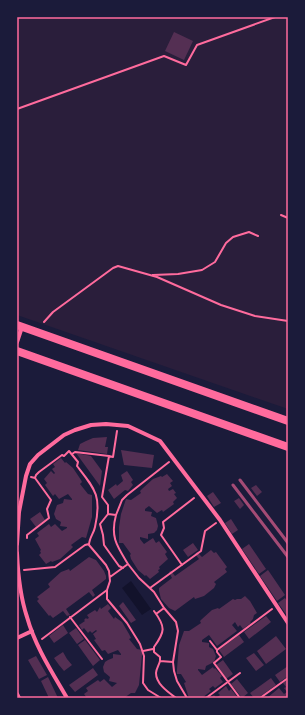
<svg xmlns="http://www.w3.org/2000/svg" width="305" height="715" font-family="'Exo 2',sans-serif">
	<rect width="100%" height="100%" fill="#1b1b3a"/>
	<path fill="#2a1e3b" d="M17 17H288V409L17 315Z"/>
	<path fill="#12122b" d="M131 581 151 609 142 615 122 588Z"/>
	<path fill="#542f53" d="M174 32 193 41 184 60 165 51Z
		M107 437 105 447H108L107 454 78 450 80 444 86 441 93 438Z
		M121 450 154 455 152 468 124 465Z
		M76 453 91 456 102 471 100 486Z
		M61 458 65 463 66 462 73 468 81 480 82 482 80 484 88 494 92 495V517L86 538 82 537 71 545 73 547 70 550 60 559 52 562 51 561 46 564 39 555 41 553 40 551 41 550 35 539 39 536 37 533 49 524 51 527 55 524 62 531 67 528V527L60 526 61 522 56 519 54 514 57 505 63 503 64 499 72 500V499L68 494 59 499 55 494 53 496 45 485 47 483 44 479 51 471 54 474 55 473 52 469 55 467 53 464Z
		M127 471 133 480 131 482 133 485 128 491 125 490 114 499 108 490 116 484 117 486 123 481 121 475Z
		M167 474 173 481 170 483 172 486 168 489 169 491 173 489 176 493 174 494 177 498 173 502 174 504 163 512 162 510 157 513 149 506 145 509V511L152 512 151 516 156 518 158 526 157 530 154 533 148 534V539L140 537V539L144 544 153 538 156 543 159 541 167 552 165 554 168 559 159 567 160 569 158 570 159 572 150 579 146 575 145 576 138 570 131 559 130 555 131 554 123 543H119V527L121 514 126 499 131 500 141 493 140 491 143 488 153 479 161 476 162 477Z
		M256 485 262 492 257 496 251 488Z
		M213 492 221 503 214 507 207 496Z
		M239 498 244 505 240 509 234 501Z
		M40 512 45 520 36 527 30 519Z
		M231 519 238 530 232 534 225 523Z
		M193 543 198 550 188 557 183 550Z
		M249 544 266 569 259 574 242 549Z
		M211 550 214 553 216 552 227 567 225 569 227 572 214 582 216 584 214 588 204 596 195 599 194 597 175 611 169 608 161 599 159 591V588L172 578 169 572 171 571 175 576 199 559 195 554 197 552 202 557Z
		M89 557 96 560 104 571 106 576V579L92 590 95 595 93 597 89 592 66 609 70 615 67 616 63 611 53 618 50 615 49 616 37 601 39 599 37 597 50 587 48 584 51 581 61 572 69 569 70 571Z
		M268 570 285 595 277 601 260 576Z
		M245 596 250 601 257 613 254 615 253 619 250 622 251 623 243 629 240 625 238 627 235 622 232 625 237 631 217 646 209 635 202 640V642L209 643V647L213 649 216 656 214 662 206 666 205 670 198 669V670L202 675 213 667 214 669 215 668 222 676 220 678 223 682 215 688 213 686 209 689 211 691 202 698H189L184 683 186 682 181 674H177V669L179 645 184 631H189L201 623 200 621 202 619 212 610 218 608 219 609 233 599 235 600 237 599H241Z
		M285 598 288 602V617L278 603Z
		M123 602 136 620 131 623 119 606Z
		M108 604 111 608 108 611 114 619 115 617 122 622 129 634 131 638 129 639 137 649 142 650V655L139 685 135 693H131L124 698H87L84 694 88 691 86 688 98 680 100 682 104 679 112 687 117 683 109 681 110 677 104 672 103 667 105 662 108 660 113 658V654L121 655V654L118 650 108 654 105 650 102 651 94 640 96 639 93 634 97 631 96 630 92 633 90 631 88 633 84 628 82 630 79 625 85 621 84 620 86 618 87 619 89 618 87 615 95 610 97 612 100 607 101 609Z
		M266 616 271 622 249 639 244 632Z
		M63 625 68 633 54 643 49 636Z
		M76 628 84 639 77 644 69 633Z
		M239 635 244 642 224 657 219 650Z
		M276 636 286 649 266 664 257 651Z
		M85 640 100 660 93 666 78 645Z
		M63 652 67 659 59 665 54 658Z
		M254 653 264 665 256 671 246 658Z
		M36 656 47 675 39 679 28 660Z
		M67 659 72 665 64 671 59 665Z
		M223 660 233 674 226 679 216 665Z
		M288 666V676L280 682 275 675Z
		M93 668 98 675 75 692 69 685Z
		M48 677 58 698H49L41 681Z
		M271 678 276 685 258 698H254L250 693Z
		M237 679 248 693 242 698 231 684Z
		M288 679V698H267L279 688 284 694 287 692 284 688 286 687 283 683Z
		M226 686 229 691 231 689 238 698H211L214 695 216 698 220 695 218 693Z"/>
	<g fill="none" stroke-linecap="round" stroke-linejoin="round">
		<path stroke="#ff6b9d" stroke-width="2" d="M17 109 164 56 186 65 197 45 275 17
			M281 215 288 218
			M153 275 178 274 202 270 215 262 226 243 233 237 249 232 258 236
			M44 322 53 312 113 268 118 266 157 277 221 305 255 316 288 321
			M72 454 75 452 109 456 102 497 108 505V514
			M109 456 113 457 117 431
			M31 477 35 478 36 475 39 472 62 455 64 456 69 451 78 462 77 466C95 489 102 496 95 527 94 533 89 538 89 545L106 565 109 571 110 581 107 590V599L127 623 140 644 144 656 143 683 148 690 161 698
			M116 515 122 500 127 495 169 462
			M27 538V535L49 518 47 509 51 500 35 478
			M128 564 139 578 154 592 164 608 176 622 178 631 173 662 174 671 177 681 187 698
			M182 565 161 535 164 528 163 522 194 498
			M24 570 55 567 85 545 89 544
			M110 577 128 564C117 546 110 537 116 515L108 514 100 524 103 535 104 545 119 566 123 568
			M150 588 201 551 205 531 216 523
			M154 611C166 627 165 632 154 647V652L160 657V661L173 662
			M156 614 164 608
			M70 617 102 659
			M42 639 107 590
			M210 641 217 650 272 609
			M217 650V652L221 657 214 663 240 698
			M143 651 153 649
			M160 661C159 665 156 669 156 673 156 684 168 692 176 698
			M206 698 240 673
			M246 698H251
			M260 698 288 678"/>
		<path stroke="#ff6b9d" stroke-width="4" d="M17 342 22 327
			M17 544 19 512 26 476 30 464 38 455 64 435 75 430 91 425 106 424 128 426 160 441 220 520 288 623
			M17 553C18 575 20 596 27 617 35 646 52 672 67 698
			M17 638 32 631
			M17 694 19 698"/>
		<path stroke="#ff6b9d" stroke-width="8" d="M17 325 288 421
			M17 351 288 447"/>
		<path stroke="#a44b75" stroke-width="3" d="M240 480 288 543
			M233 485 288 557"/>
	</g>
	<rect width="305" height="715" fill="none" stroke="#1b1b3a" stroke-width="36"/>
	<rect x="18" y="18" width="269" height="679" fill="none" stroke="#ff6b9d" stroke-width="1.5"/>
</svg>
